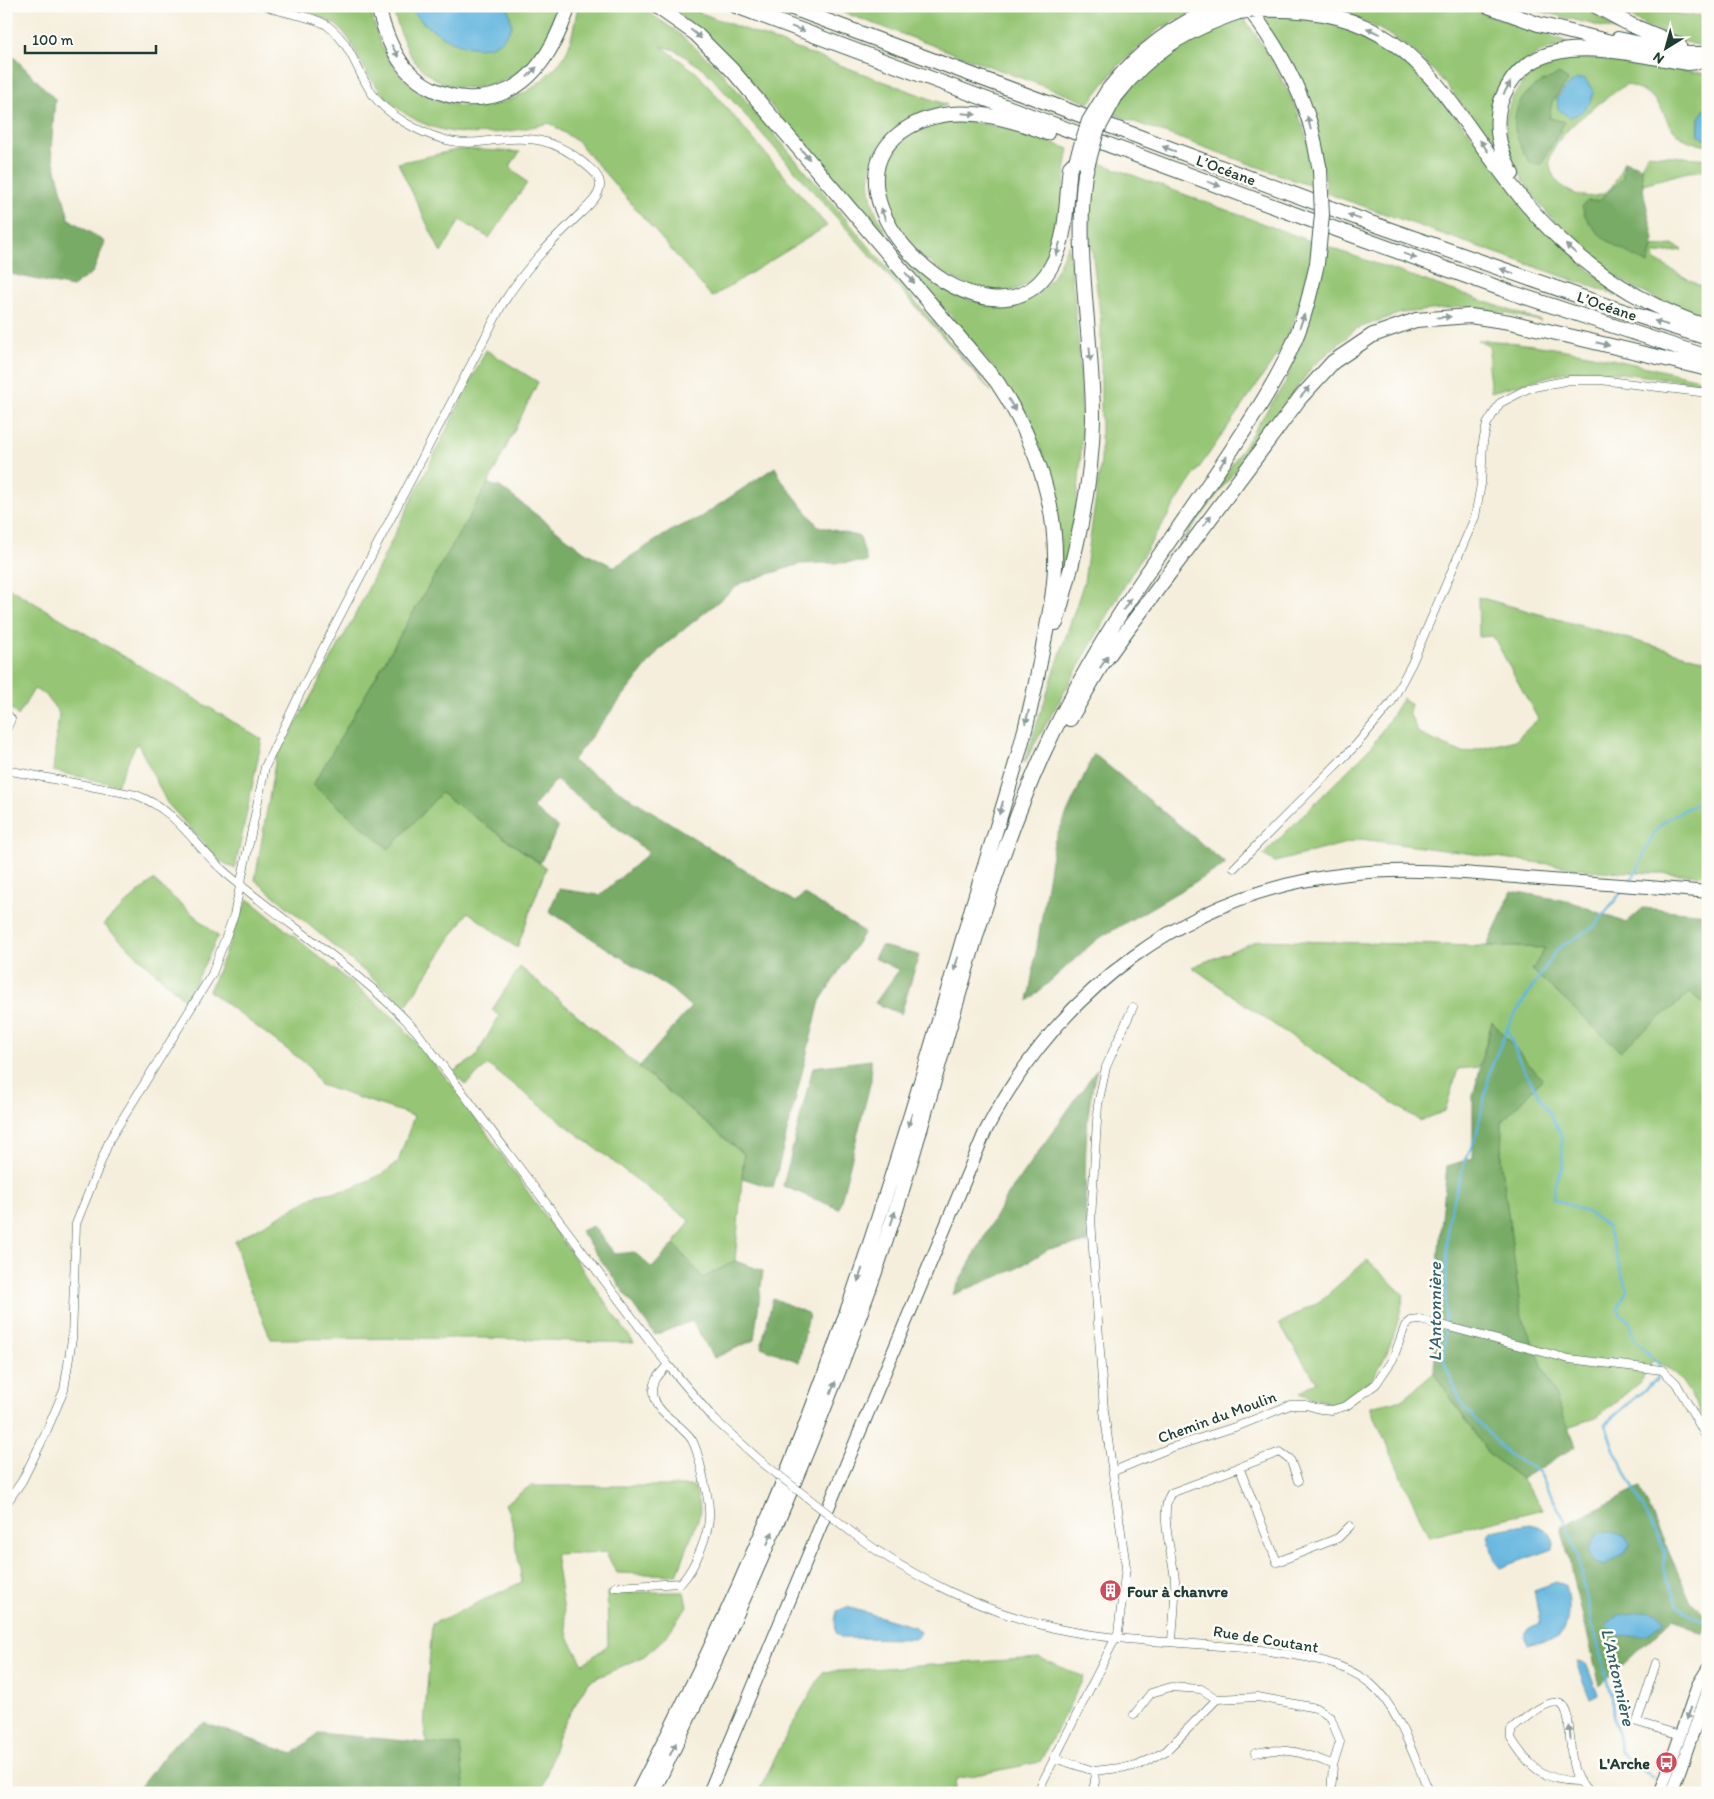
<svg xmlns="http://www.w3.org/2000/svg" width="1714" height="1799" font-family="Itim,sans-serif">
	<rect width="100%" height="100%" fill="#fdfcf7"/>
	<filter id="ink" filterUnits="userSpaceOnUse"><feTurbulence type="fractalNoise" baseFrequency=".02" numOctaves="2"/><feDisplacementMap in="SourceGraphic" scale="10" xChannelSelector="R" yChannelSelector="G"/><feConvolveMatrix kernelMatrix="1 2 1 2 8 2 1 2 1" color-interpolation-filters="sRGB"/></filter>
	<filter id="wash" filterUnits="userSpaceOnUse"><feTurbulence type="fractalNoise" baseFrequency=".0096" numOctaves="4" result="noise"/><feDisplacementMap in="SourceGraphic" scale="20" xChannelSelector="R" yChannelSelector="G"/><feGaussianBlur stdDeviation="1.12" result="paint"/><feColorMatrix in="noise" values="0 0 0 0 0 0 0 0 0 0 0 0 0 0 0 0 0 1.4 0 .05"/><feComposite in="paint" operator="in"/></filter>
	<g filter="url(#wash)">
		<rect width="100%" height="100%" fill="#f5eedc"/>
		<path fill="#96c675" stroke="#5a8254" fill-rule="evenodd" d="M283 6H369C375 26 380 50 393 66 431 117 505 120 548 74 553 69 560 63 564 57 571 46 575 20 578 6H639L676 31 719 69 992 392 705 70 675 50 661 46 697 73 827 226 712 297 578 142 549 123C477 141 412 143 367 73 358 58 349 32 333 23 319 15 299 11 283 6Z
			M391 6H409L424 24 512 28 508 6H562C555 23 548 44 536 57 502 93 446 102 413 59 404 47 397 21 391 6Z
			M668 6H682L947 105C766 152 947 351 1035 295 1053 283 1060 263 1068 245 1076 313 1084 381 1081 450 1080 494 1070 538 1063 582 1060 535 1056 488 1039 444 1016 387 959 326 919 279 859 210 800 141 742 71L705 35Z
			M826 6H1205L1159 29 1118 66 1089 103Z
			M1315 6H1461L1568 42 1537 54 1502 87 1500 159C1449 83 1410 26 1315 6Z
			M1519 6H1583L1619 31Z
			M1610 6H1651L1661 13 1708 16V47C1672 42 1641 23 1610 6Z
			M1260 15 1332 19 1401 52 1580 262 1624 298 1326 193 1325 172Z
			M1244 18C1278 67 1312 127 1316 188L1110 113 1154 60 1218 23Z
			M1573 58 1601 59 1708 74V105L1699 118V135L1708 141V146C1656 137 1676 112 1645 92 1640 89 1633 87 1627 84 1607 97 1554 133 1550 158 1546 184 1581 205 1604 193 1615 188 1620 171 1624 161L1623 178 1599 201 1648 263 1652 247 1674 245 1682 250 1654 254 1655 260 1698 285 1708 287V321C1672 307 1638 292 1606 270 1573 247 1513 181 1506 141 1504 128 1507 107 1513 97 1531 68 1540 63 1573 58ZM1568 80 1552 102 1549 118 1564 122 1514 130Z
			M964 120 1020 131 1069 149C1061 185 1064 230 1045 264 1010 326 926 270 898 230 879 201 879 154 909 134 925 123 945 121 964 120Z
			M461 149 520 152 510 166 527 183 489 238 460 220 441 253 398 163Z
			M1647 154 1708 159V170L1688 172 1643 184 1641 167Z
			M1092 160 1315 243 1300 305 1283 347 1190 481 1130 576 1024 763 1084 582 1101 461V322L1090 234 1088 175Z
			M1325 246 1541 321 1470 306 1401 313 1356 329 1313 366 1178 547 1285 383 1303 336Z
			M1477 340C1555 343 1632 364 1708 381V384L1620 373 1565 372 1491 392 1488 367 1490 347Z
			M486 350 538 382 488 484 313 785 441 793 546 868 517 948 468 912 406 1006 255 880 276 757 291 733 351 623Z
			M6 586 262 739 235 869 219 860 167 803 137 742 117 785 53 771 59 713 45 694 34 689 18 716 6 704Z
			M1478 597 1708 661V875L1600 871 1361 839 1275 862 1263 855 1372 746 1403 698 1411 704 1409 713 1419 734 1463 753 1516 740 1538 719 1493 636 1479 637Z
			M153 880 218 936 196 982 185 1000 103 924Z
			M248 899 397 1020 457 1091 634 1343 483 1338 271 1339 245 1278 235 1241 317 1195 351 1189 382 1174 398 1162 414 1116 320 1085 308 1065 209 991Z
			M1259 940 1546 948 1619 1051 1690 993 1708 1006V1429C1694 1404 1683 1368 1652 1361L1642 1380 1598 1417 1567 1427 1521 1314 1501 1159 1502 1122 1542 1079 1492 1022 1479 1067 1458 1069 1445 1111 1420 1121 1273 1024 1192 967Z
			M520 967 744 1155 735 1261 703 1278 674 1244 690 1221 488 1065 465 1085 454 1071 475 1058 499 1016 492 1010Z
			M1367 1260 1404 1295C1396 1331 1385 1375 1353 1396 1349 1399 1345 1403 1340 1403 1326 1404 1312 1398 1300 1393L1316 1381 1279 1324 1320 1301Z
			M1434 1373 1488 1453 1521 1479 1543 1509 1429 1537 1370 1407 1403 1399Z
			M530 1486H694L701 1511 677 1575 617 1573 605 1552 555 1554 568 1637 583 1664 608 1645 607 1592H684L687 1606 665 1638 644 1656 588 1682 559 1733 541 1793H465L460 1746 427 1744 424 1727 432 1624 522 1582 512 1521 505 1504Z
			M1040 1658 1084 1677 1040 1762 956 1779 954 1793H758L789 1730 823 1672Z"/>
		<path fill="#78ab66" stroke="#4c744d" d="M7 50 55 99 51 150 69 219 105 242 93 272 72 287 6 273Z
			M1559 74 1568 80 1552 102 1549 118 1565 122 1541 164H1531C1512 138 1505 109 1535 86 1542 81 1551 78 1559 74Z
			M1624 161 1641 167 1644 195 1654 239 1648 264C1624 250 1588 236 1582 206L1587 201H1599L1623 178Z
			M775 467 783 482 818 526 860 537 867 562 800 564 741 583 660 649 572 761 795 902 804 894 864 932 820 1001 773 1188 742 1178 744 1154 639 1067 691 1007 672 990 549 911 559 889 600 895 649 853 556 780 533 808 558 828 540 863 441 793 389 849 313 785 488 484 500 487 585 552 614 567 674 529 699 518Z
			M1094 754 1226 864 1096 940 1028 1001 1054 842Z
			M1512 891 1572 902 1626 923 1643 908 1708 914V1006L1690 993 1620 1051 1532 970 1545 948 1487 946Z
			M881 946 919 955 901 1014 875 1003 899 970 874 958Z
			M1492 1022 1542 1079 1502 1122 1501 1159 1521 1314 1576 1446 1521 1479 1488 1453 1434 1373 1439 1249 1447 1166 1473 1158V1096Z
			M871 1060V1080L839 1209 783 1186 813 1067Z
			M1097 1069C1082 1122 1085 1188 1087 1243L1049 1249 1016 1269 952 1295 1005 1199Z
			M593 1226 615 1254 634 1252 652 1268 674 1244 703 1278 735 1261 763 1271 754 1340 714 1358 692 1321 655 1335 580 1231Z
			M773 1298 809 1314 799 1362 761 1347Z
			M1640 1488 1691 1602 1708 1616 1702 1635 1673 1618 1600 1686 1561 1527Z
			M204 1723 293 1754 318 1733 460 1746 465 1793H135L173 1745Z"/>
		<path fill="#63b6df" stroke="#417a8a" d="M409 6H508L512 27C508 32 504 39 499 42 473 61 423 29 409 6Z
			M1577 79H1585L1594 92C1589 106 1583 114 1569 117L1558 109 1557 98 1567 86Z
			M1708 105V141L1699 135V118Z
			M1530 1524C1545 1527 1555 1532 1553 1549L1500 1568 1495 1562 1488 1536 1492 1531Z
			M1612 1532 1625 1536 1630 1544 1624 1554 1604 1566 1595 1564 1588 1550 1598 1533Z
			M1556 1582 1565 1585C1569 1600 1573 1635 1551 1640 1543 1642 1535 1641 1528 1644L1524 1637 1529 1629 1540 1623 1534 1590Z
			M847 1607 915 1627 920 1632 916 1639 842 1638 836 1633 835 1621 837 1611Z
			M1646 1611 1659 1614 1664 1622 1643 1635 1619 1637 1607 1625 1619 1615Z
			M1578 1661 1586 1663 1598 1695 1590 1699 1578 1668Z"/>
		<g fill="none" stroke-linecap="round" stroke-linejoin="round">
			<path stroke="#63b6df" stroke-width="2.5" d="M1630 882C1643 865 1646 841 1661 824 1668 817 1697 804 1708 796
				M1623 890 1595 926 1557 949 1510 1022 1491 1068 1476 1136 1464 1164 1448 1219 1444 1363 1464 1408 1508 1454 1539 1472 1564 1519 1578 1557 1592 1623 1612 1696 1613 1715 1622 1752 1640 1770 1652 1778
				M1507 1028 1519 1060 1561 1134 1563 1166 1554 1186 1553 1199 1585 1211 1607 1226 1627 1290 1618 1309 1621 1315 1629 1321 1636 1341 1659 1365 1657 1379 1605 1424 1614 1449 1665 1552 1663 1567 1678 1605 1690 1615 1705 1621"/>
		</g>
	</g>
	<g filter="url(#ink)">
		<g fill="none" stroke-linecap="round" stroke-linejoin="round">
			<defs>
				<path id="minor" d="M6 713 11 719 6 730
					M6 770 136 795C179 811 194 846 227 874 290 927 362 971 417 1032L668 1365 714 1419 763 1463
					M1234 868 1356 745 1391 703 1412 663 1475 517 1481 484 1483 442 1487 424 1500 403 1529 388 1570 380H1600L1708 393
					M1239 1467 1277 1562 1338 1538 1350 1526
					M1114 1471 1170 1448 1238 1426 1290 1405H1306L1320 1409 1332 1410 1346 1406 1376 1384 1393 1359 1405 1326 1411 1321 1420 1320 1449 1327 1569 1359 1662 1370 1676 1383 1708 1440
					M6 1504 22 1481 44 1437 64 1390 72 1339 76 1224 110 1139 212 974 234 915 265 767 304 685 502 305C525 268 550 243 581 213 588 206 599 197 600 186 601 177 592 170 586 165 554 137 528 136 488 141 473 143 460 144 446 140 420 133 387 116 371 92 356 69 351 44 328 26 314 15 284 15 267 6
					M854 1534C913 1579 983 1611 1054 1628 1124 1644 1198 1641 1268 1651 1303 1656 1343 1661 1371 1684 1399 1708 1414 1759 1430 1793
					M615 1587 681 1583C695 1568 711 1531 709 1510 709 1499 705 1487 703 1476 700 1464 698 1451 692 1440 682 1424 659 1416 654 1398 650 1383 658 1375 668 1365
					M1172 1641C1173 1621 1176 1600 1175 1580 1173 1557 1158 1511 1171 1493L1280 1452 1290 1459 1298 1481
					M1656 1663 1637 1722 1680 1735
					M1134 1715 1151 1693 1171 1687 1201 1689 1217 1699
					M1255 1753C1284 1746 1306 1753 1333 1765
					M1054 1758 1094 1771 1137 1766 1166 1751 1217 1699 1258 1697 1316 1708 1331 1718 1340 1742 1333 1765 1331 1793
					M1579 1781C1545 1782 1528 1766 1511 1738V1730C1590 1660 1559 1742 1578 1779 1581 1784 1588 1789 1592 1793
					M1037 1793 1118 1633 1126 1567 1104 1411 1091 1219 1098 1105 1106 1067 1133 1007
					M1092 1793 1095 1782 1094 1771"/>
				<path id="secondary" d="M1660 1793 1698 1684 1708 1668
					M1672 1793 1708 1690"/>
				<path id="primary" d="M709 1793 985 1132C1058 991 1187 891 1348 874 1407 867 1466 873 1526 878 1586 883 1647 886 1708 892"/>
				<path id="motorway" d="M378 6C383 27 392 52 406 69 437 104 495 109 529 76 549 57 560 31 569 6
					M736 6 1305 218 1513 293 1708 357
					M787 6 1368 222 1610 307 1708 338
					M1247 6C1273 40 1295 77 1308 117 1314 134 1316 153 1320 170
					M1488 6 1538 24 1627 46
					M1596 6 1631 25 1679 45
					M1256 10C1416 3 1437 95 1523 200 1572 259 1635 303 1708 327
					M1618 39 1689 54H1708
					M1108 90C1138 52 1174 24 1220 6
					M1116 96C1151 51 1186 30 1239 12
					M1047 133C1004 116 951 102 909 127 798 192 997 375 1053 263 1068 235 1066 197 1070 167L1076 161
					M1512 174C1499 149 1491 121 1504 94 1536 24 1629 55 1688 63L1698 62
					M1056 623C1075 556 1092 489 1093 419 1093 337 1074 255 1085 174
					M1070 719 1101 666 1127 630 1300 398 1333 362 1373 335 1416 320 1470 316 1510 322 1708 369
					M638 1793C716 1645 785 1490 840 1332 889 1192 931 1050 972 908 996 827 1025 745 1040 662 1046 630 1054 599 1055 566 1057 500 1033 436 997 382L732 70 696 34 656 6
					M652 1793C743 1606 828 1416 893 1219 943 1064 976 903 1043 754 1071 693 1105 635 1143 579 1172 537 1201 496 1229 454 1253 417 1279 378 1296 337 1306 314 1311 289 1317 264"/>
			</defs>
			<use href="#minor" stroke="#3f584d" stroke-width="9"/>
			<use href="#secondary" stroke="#3f584d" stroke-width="13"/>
			<use href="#primary" stroke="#3f584d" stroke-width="14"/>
			<use href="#motorway" stroke="#3f584d" stroke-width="16"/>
			<use href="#minor" stroke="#fff" stroke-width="8"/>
			<use href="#secondary" stroke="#fff" stroke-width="11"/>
			<use href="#primary" stroke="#fff" stroke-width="12"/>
			<use href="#motorway" stroke="#fff" stroke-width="14"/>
			<defs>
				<path id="minor-bridge" d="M763 1463 854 1534"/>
				<path id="motorway-bridge" d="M1239 12 1256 10
					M1076 161 1089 121 1108 90
					M1085 174 1097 131 1116 96
					M1317 264 1322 215 1320 170"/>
			</defs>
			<use href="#minor-bridge" stroke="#3f584d" stroke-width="9" stroke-linecap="butt"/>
			<use href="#motorway-bridge" stroke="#3f584d" stroke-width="16" stroke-linecap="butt"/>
			<use href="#minor-bridge" stroke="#fff" stroke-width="8"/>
			<use href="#motorway-bridge" stroke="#fff" stroke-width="14"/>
		</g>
		<defs><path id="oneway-solid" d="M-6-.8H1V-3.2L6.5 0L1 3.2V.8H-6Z" transform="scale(1.25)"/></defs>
		<g fill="#8f9e9a">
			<use href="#oneway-solid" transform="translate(798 29) rotate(20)"/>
			<use href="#oneway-solid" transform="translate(1373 31) rotate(-155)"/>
			<use href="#oneway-solid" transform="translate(696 34) rotate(40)"/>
			<use href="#oneway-solid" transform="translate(395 51) rotate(61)"/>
			<use href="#oneway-solid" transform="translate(532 72) rotate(-46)"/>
			<use href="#oneway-solid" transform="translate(1507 88) rotate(-60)"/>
			<use href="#oneway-solid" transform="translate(969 114) rotate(5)"/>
			<use href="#oneway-solid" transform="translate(1309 123) rotate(-105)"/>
			<use href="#oneway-solid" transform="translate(1484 146) rotate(-125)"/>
			<use href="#oneway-solid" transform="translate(1169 149) rotate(-159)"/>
			<use href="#oneway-solid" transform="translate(805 154) rotate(50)"/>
			<use href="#oneway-solid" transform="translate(1214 184) rotate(20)"/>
			<use href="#oneway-solid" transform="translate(883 214) rotate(-112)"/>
			<use href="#oneway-solid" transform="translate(1354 217) rotate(-160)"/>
			<use href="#oneway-solid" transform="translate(1058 249) rotate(106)"/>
			<use href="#oneway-solid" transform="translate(1571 249) rotate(-139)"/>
			<use href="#oneway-solid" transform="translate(1410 256) rotate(20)"/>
			<use href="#oneway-solid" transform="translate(1507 271) rotate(-161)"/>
			<use href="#oneway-solid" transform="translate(910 278) rotate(49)"/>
			<use href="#oneway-solid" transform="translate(1444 317) rotate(-4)"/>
			<use href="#oneway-solid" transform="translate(1302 321) rotate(-70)"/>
			<use href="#oneway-solid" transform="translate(1661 323) rotate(-162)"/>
			<use href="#oneway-solid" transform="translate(1603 344) rotate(14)"/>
			<use href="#oneway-solid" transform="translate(1090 354) rotate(86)"/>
			<use href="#oneway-solid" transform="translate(1305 392) rotate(-49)"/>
			<use href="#oneway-solid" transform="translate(1012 405) rotate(59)"/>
			<use href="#oneway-solid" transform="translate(1223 462) rotate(-56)"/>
			<use href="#oneway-solid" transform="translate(1207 521) rotate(-53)"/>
			<use href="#oneway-solid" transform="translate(1127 604) rotate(-57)"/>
			<use href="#oneway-solid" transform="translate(1104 662) rotate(-56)"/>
			<use href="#oneway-solid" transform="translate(1027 717) rotate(105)"/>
			<use href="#oneway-solid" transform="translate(1001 808) rotate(106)"/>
			<use href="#oneway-solid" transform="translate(956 964) rotate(106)"/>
			<use href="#oneway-solid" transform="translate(910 1120) rotate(108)"/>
			<use href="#oneway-solid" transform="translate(893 1218) rotate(-72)"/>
			<use href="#oneway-solid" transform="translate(860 1275) rotate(109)"/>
			<use href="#oneway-solid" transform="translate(833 1388) rotate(-69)"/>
			<use href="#oneway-solid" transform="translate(770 1538) rotate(-66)"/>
			<use href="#oneway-solid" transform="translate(1689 1713) rotate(109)"/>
			<use href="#oneway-solid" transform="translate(1570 1733) rotate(-95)"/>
			<use href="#oneway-solid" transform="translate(673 1749) rotate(-64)"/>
		</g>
	</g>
	<defs>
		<symbol id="building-disc" viewBox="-11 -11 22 22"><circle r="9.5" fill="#d1495b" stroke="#fdfcf7"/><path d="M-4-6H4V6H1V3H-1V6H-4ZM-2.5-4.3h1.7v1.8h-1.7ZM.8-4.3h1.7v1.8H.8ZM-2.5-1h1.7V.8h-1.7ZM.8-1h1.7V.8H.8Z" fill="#fff"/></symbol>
		<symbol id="bus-disc" viewBox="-11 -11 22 22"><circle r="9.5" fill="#d1495b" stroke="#fdfcf7"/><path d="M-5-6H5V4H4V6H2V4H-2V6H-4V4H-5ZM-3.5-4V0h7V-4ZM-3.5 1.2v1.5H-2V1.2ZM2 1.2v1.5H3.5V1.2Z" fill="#fff"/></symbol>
	</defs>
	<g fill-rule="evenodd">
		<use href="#building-disc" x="1098" y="1578" width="25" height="25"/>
		<use href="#bus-disc" x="1654" y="1750" width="25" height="25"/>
	</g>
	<g text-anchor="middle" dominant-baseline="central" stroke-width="5" stroke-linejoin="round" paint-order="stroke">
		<g font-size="16" fill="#1f3d34" stroke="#fdfcf7">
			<text transform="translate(1226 170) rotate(20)">L’Océane</text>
			<text transform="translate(1607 306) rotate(19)">L’Océane</text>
			<text transform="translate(1217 1417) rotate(-20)">Chemin du Moulin</text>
			<text transform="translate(1266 1639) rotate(9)">Rue de Coutant</text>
		</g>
		<g font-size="16" font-weight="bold" fill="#1f3d34" stroke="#fdfcf7" text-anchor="start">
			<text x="1127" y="1591">Four à chanvre</text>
			<text x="1650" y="1763" text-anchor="end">L'Arche</text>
		</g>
		<g font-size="18" font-style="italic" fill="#336167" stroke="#fdfcf7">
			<text transform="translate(1435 1312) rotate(-90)">L'Antonnière</text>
			<text transform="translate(1618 1677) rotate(77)">L'Antonnière</text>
		</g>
	</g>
	<rect width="1714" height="1799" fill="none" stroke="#fdfcf7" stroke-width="25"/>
	<g transform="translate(1666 48) rotate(217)" stroke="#fdfcf7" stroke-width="4" paint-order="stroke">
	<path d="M0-4L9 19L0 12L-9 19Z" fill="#1f3d34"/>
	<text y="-8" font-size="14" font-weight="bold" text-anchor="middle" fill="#1f3d34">N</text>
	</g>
	<path d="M25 45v8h131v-8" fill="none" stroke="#1f3d34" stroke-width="2.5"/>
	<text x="32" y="45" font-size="15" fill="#1f3d34" stroke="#fdfcf7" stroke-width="4" paint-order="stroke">100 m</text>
</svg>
